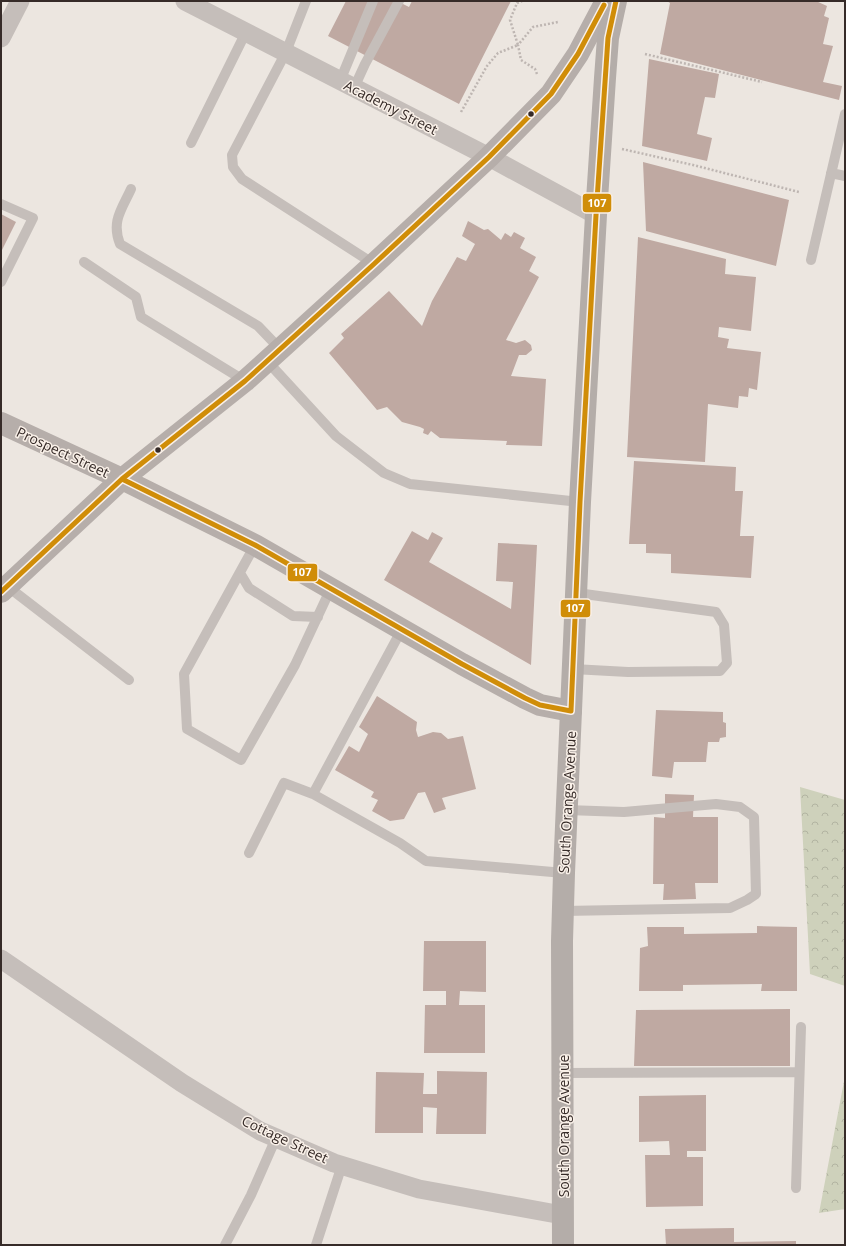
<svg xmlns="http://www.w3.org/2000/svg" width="846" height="1246" font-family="'Open Sans',sans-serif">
	<defs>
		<pattern id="forest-crowns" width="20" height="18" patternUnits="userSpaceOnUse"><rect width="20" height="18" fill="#ced1bb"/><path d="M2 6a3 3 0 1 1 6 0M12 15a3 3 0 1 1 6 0" fill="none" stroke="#b2b4a1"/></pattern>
	</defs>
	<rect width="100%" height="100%" fill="#ece6e0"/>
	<path fill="url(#forest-crowns)" d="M800 787 845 800V986L810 974Z
		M845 1076V1209L819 1213Z"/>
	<path fill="#bfa9a2" d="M346 1H397L409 7 412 1H511L459 104 328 36Z
		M667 1H816L827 6 824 16 829 18 823 44 833 46 823 82 842 86 839 100 660 54 670 3Z
		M649 59 719 74 715 98 705 97 697 134 712 138 707 161 642 146Z
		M643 162 789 200 776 266 646 231Z
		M1 214 16 222 1 252Z
		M468 221 484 230 488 229 501 240 505 233 511 237 514 232 525 238 520 248 536 257 529 271 539 277 506 340 516 343 525 340 531 345 532 350 526 355H519L511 376 546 379 542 446 506 445 507 441 440 438 431 431 428 435 423 433 424 429 420 427 402 422 387 407 377 410 329 353 344 338 341 334 389 291 422 326 432 301 457 257 466 261 475 244 462 236Z
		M638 237 726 259 725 274 756 277 751 331 719 327 718 337 729 339 727 348 761 352 757 390 749 388 748 397 739 396 738 408 708 404 705 462 627 457Z
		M634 461 736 467 735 491H743L740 536H754L751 578 671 573V554L646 553V544H629Z
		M412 531 428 540 432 532 443 538 429 562 511 609 513 582 496 581 498 543 537 545 531 665 384 580Z
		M377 696 417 722 416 730 418 737 433 732 441 733 448 739 463 736 476 789 442 798 446 809 434 813 425 792 418 793 404 819 390 821 372 811 378 800 371 797 374 792 335 770 349 746 359 752 368 734 359 727Z
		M656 710 723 712V722L726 723V737L720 738 719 742H708L706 762H674L672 778 652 776Z
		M665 794 694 795 693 817H718V883H695L696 899 663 900 664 884H653L654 817 665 818Z
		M757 926 797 927V991H761L762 984 683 985V991H639L640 948 648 946 647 927H684V934L757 933Z
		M424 941H486V992L460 991 459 1005H485V1053H424L425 1005H446V991H423Z
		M790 1009V1066H634L636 1010Z
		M437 1071 487 1072 486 1134H436L437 1108 423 1107V1133H375L376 1072 424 1073 423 1094H437Z
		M706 1095V1151H687V1157H703V1206L646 1207 645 1155H670L669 1141 639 1142V1096Z
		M734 1228V1242L796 1241V1245H666L665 1229Z"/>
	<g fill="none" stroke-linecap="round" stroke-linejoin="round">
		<path stroke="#beb6b2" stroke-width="2.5" stroke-dasharray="2 2" stroke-linecap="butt" d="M645 54 762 82
			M537 74 535 69 521 60 518 45 533 27 558 22
			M461 112 487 66 498 53 518 45 510 20 517 3 522 1
			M622 149 693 165 799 192"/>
		<path stroke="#c5beba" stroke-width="10" d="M306 1 286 52 232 155 233 167 242 179 374 264
			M340 81 373 1
			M354 88 365 64 399 1
			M191 143 246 32
			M831 173 845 176
			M131 189C122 209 111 221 120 244L258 326 280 349
			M1 204 33 218 1 282
			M811 260 845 114
			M84 262 136 297 141 317 245 381
			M267 361 336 436 384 473 410 484 580 502
			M255 545 184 674 187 729 241 760 295 665 331 588
			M240 573 249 588 293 616 318 617
			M7 586 129 680
			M402 629 313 794 400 843 426 861 564 873
			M573 669 628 672 720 671 727 663 724 625 716 612 577 593
			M249 853 284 783 313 794
			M563 911 730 908 747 900 756 894 754 817 740 807 716 804 624 812 567 810
			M563 1073 799 1072
			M796 1188 801 1027
			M225 1245 251 1195 276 1138
			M316 1245 342 1165"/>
		<path stroke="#c5beba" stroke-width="19" d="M185 1 489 157 596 215
			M1 38 20 1
			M1 959 182 1083 260 1131 334 1163 419 1189 562 1215"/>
		<path stroke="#b6aeaa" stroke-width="22" d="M1 423 122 479 255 545 462 664 525 698 540 705 571 711
			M1 592 122 479 245 381 374 264 489 157 551 94 578 54 606 1"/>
		<path stroke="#b4ada9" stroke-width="22" d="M563 1245 562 941 564 873 580 502 596 215 605 78 608 38 616 1"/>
		<defs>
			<path id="bus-1" d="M122 479 255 545 462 664 525 698 540 705 571 711 580 502 596 215 608 38 616 1
				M1 592 122 479 245 381 374 264 489 157 551 94 578 54 604 5"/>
		</defs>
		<use href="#bus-1" stroke="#f9f0e8" stroke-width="8"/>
		<use href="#bus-1" stroke="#d08d08" stroke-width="5"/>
	</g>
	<g fill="#362b28" stroke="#f9f0e8" stroke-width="1.5">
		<circle cx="531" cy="114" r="3.5"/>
		<circle cx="158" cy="450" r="3.5"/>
	</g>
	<g text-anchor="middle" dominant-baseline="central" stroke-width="3" stroke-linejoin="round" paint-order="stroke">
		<g font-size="14" fill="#362b28" stroke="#f9f0e8">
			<text transform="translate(391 107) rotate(27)">Academy Street</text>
			<text transform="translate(63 452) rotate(25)">Prospect Street</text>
			<text transform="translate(567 802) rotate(-87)">South Orange Avenue</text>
			<text transform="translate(563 1126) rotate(-90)">South Orange Avenue</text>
			<text transform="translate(285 1139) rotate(25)">Cottage Street</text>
		</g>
	</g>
	<g stroke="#f9f0e8" stroke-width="1.5">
		<rect x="582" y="193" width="30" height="20" rx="4" fill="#d08d08"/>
		<rect x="287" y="563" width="31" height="19" rx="4" fill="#d08d08"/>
		<rect x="560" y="599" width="31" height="19" rx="4" fill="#d08d08"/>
	</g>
	<g font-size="11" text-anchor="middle" font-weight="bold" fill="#fff">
		<text x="597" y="207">107</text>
		<text x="302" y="576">107</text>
		<text x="575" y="612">107</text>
	</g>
	<rect width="846" height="1246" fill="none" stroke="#362b28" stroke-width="4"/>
</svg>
